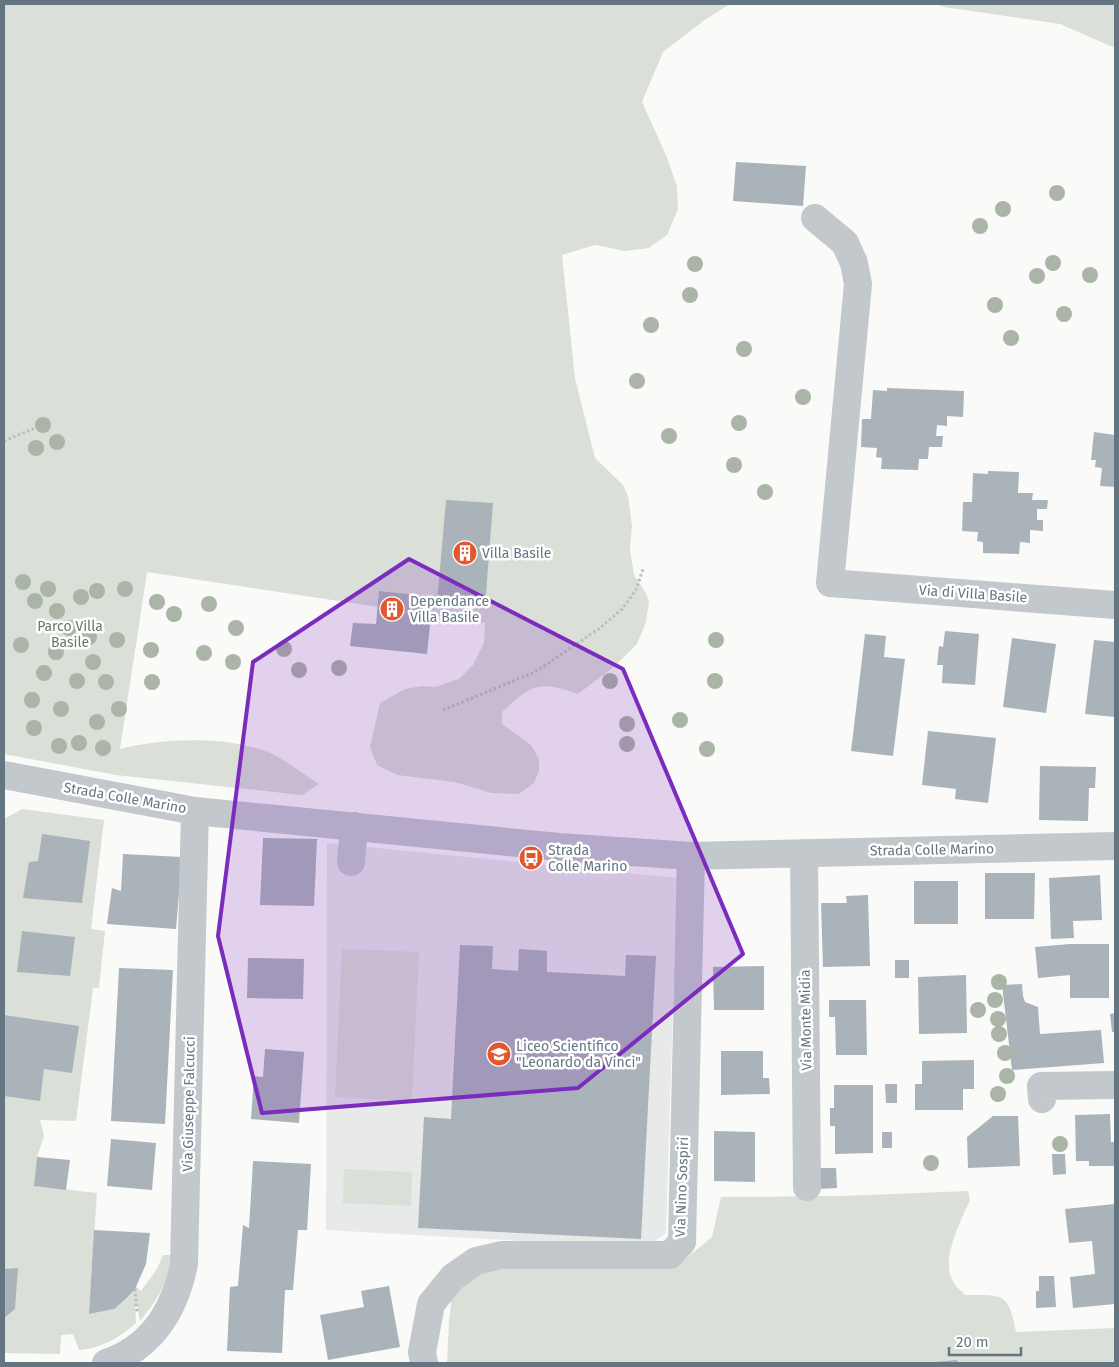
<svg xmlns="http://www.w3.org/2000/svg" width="1119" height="1367" font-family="'Fira Sans',sans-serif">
	<rect width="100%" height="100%" fill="#fafaf8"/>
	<path fill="#e8e9e9" d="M327 843 677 878 666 1233 646 1248 326 1230Z"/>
	<path fill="#dadfd7" d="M4 4H730L706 19 663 52 642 102 666 155 677 186 678 209 667 235 649 248 625 251 595 245 562 255 575 378 595 458 623 485 628 496 632 526 630 550 634 575 646 593 649 602 646 622 637 644 615 666 578 694C539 680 531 684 502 712V724L531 745 539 759V771L534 783 519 794 491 793 455 782 397 775 377 765 370 747 380 703 405 689 422 686 435 687 459 679 473 665 484 643 485 623 147 572 120 749C165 738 232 735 274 755 290 763 304 775 319 784L302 795 116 775 4 754Z
		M936 4H1115V48L1060 24 944 7Z
		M22 809 104 820 91 929 105 931 99 988H93L76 1121 40 1120 44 1136 37 1157 34 1186 97 1193 89 1314C113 1309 122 1308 136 1287L141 1291 157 1269 163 1255H171C168 1283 158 1299 140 1321L137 1305 135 1306 136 1323C119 1338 102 1348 79 1350L73 1334 61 1335 60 1354 4 1353V819Z
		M342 949 419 952 412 1101 335 1097Z
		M344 1169 412 1172 411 1206 343 1203Z
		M968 1191 970 1200C961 1221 939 1261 954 1283 956 1287 961 1291 965 1295 1002 1295 1009 1292 1016 1332L1115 1328V1363H447L449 1321 453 1289 488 1262H682L712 1237 721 1197 843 1196Z"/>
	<path fill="#aab3b9" d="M736 162 806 166 803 206 733 201Z
		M887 388 964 391 963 417 947 416V426L937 425 936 436H943L942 447H929L928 459H919L918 470 881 469 882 458 876 457 877 448 861 447 862 419H871L873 390 887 391Z
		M1094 432 1115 435V487L1100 486 1102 468 1095 467 1096 460H1091Z
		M988 471 1019 472 1018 493H1033L1032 500H1048L1047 509H1037V520H1043V531L1030 530V543L1020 542 1019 554 983 553V542L977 541 978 532 962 531 963 502H972L973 473 988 474Z
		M446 500 493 503 485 607 437 603Z
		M379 591 433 597 427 654 350 646 353 623 376 624Z
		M945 631 979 634 975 685 942 683 943 665H937L939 646 943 647Z
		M865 634 886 636 884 657 905 659 893 756 851 751Z
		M1012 638 1056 644 1046 713 1003 707Z
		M1094 640 1115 642V717L1085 714Z
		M928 731 996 738 988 803 955 799 956 789 922 785Z
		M1040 766 1096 767 1095 788H1089L1088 821 1039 820Z
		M42 834 90 841 82 903 23 898 29 862 38 861Z
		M263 838 317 839 314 906 260 905Z
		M123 854 182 857 176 929 107 924 112 888 121 891Z
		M985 873H1035L1034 919H985Z
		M1100 875 1102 920 1073 921 1074 938 1051 939 1049 878Z
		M914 881H958V924H914Z
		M868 895 870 966 823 967 821 903H847L846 896Z
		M22 931 75 937 70 976 17 972Z
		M1070 944H1109V998H1070V975L1038 978 1035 947Z
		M460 945 493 946 492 969 518 971 519 949 547 951V972L625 976 626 955 656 956 641 1239 418 1228 424 1117 451 1119Z
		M248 958 304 959 303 999 247 998Z
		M895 960H909V978H895Z
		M764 966V1010H714L713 967Z
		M119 968 173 970 165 1124 111 1121Z
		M966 975 967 1033 919 1034 918 977Z
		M1022 984 1023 996 1025 1002 1038 1007 1040 1034 1101 1030 1104 1063 1012 1070 1002 985Z
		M829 1000H866L867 1055H836L835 1017H829Z
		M1115 1013V1032H1112L1110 1014Z
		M4 1015 79 1026 72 1073 44 1069 40 1101 4 1096Z
		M265 1049 304 1052 299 1123 251 1119 254 1076 263 1077Z
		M721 1051H763V1078H769L770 1094 721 1095Z
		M974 1060V1089H963V1110H915V1084H922V1061Z
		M885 1084H897V1103H886Z
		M834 1085H873V1153L835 1154V1126H830V1108H834Z
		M1110 1114 1111 1142H1115V1166H1089V1161H1076L1075 1115Z
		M993 1116H1018L1020 1166 968 1168 967 1137Z
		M714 1131 755 1132V1182L714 1181Z
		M882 1132H892V1148H882Z
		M111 1139 156 1143 152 1190 107 1186Z
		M1052 1154H1065L1066 1174 1053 1175Z
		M37 1157 70 1160 66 1190 34 1186Z
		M253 1161 311 1164 307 1230H298L293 1290H285L282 1353 227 1351 230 1287 238 1286 243 1225 249 1228Z
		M816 1168H836L837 1188 817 1189Z
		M1115 1204V1304L1073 1308 1070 1277 1095 1274 1092 1241 1069 1243 1065 1209Z
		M94 1230 150 1233 146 1264 135 1289 126 1299 114 1309 89 1314Z
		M18 1268 15 1309 4 1318V1269Z
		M1039 1276H1054L1056 1307 1036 1308V1291H1039Z
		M389 1286 400 1347 328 1360 320 1315 364 1307 361 1291Z
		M957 1360 958 1363H934V1362Z"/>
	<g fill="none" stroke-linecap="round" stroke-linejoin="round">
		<path stroke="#bbbfc2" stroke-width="3" stroke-dasharray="2.5 2.5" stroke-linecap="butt" d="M4 441 35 428
			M443 710 535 672 600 628 622 609 636 590 643 569
			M135 1289 137 1312"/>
		<path stroke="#c3c8cc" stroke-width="28" d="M815 218 845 243 854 263 858 284 830 583 1115 605
			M4 775 195 811 559 847 691 856 1115 846
			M804 853 807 1187
			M351 862 354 826
			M1042 1099 1041 1086 1115 1085
			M106 1363C152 1348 175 1309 184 1264L195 811
			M424 1363 422 1352 431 1304 453 1277 476 1261 501 1255H670L682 1242 691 856"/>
	</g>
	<g fill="#aab4a7">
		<circle cx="1057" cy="193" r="8"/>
		<circle cx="1003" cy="209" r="8"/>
		<circle cx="980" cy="226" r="8"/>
		<circle cx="1053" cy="263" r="8"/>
		<circle cx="695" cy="264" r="8"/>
		<circle cx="1090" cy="275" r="8"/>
		<circle cx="1037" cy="276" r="8"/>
		<circle cx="690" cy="295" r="8"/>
		<circle cx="995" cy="305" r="8"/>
		<circle cx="1064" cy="314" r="8"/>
		<circle cx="651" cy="325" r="8"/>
		<circle cx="1011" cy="338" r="8"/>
		<circle cx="744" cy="349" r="8"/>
		<circle cx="637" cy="381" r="8"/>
		<circle cx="803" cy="397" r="8"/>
		<circle cx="739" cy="423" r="8"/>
		<circle cx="43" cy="425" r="8"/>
		<circle cx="669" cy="436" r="8"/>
		<circle cx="57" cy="442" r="8"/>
		<circle cx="36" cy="448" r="8"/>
		<circle cx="734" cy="465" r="8"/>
		<circle cx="765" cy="492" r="8"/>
		<circle cx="23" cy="582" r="8"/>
		<circle cx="48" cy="589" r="8"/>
		<circle cx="125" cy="589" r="8"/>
		<circle cx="97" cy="591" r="8"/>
		<circle cx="81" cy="597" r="8"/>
		<circle cx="35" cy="601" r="8"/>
		<circle cx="157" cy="602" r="8"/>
		<circle cx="209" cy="604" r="8"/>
		<circle cx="57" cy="611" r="8"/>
		<circle cx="174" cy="614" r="8"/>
		<circle cx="69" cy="628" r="8"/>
		<circle cx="236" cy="628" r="8"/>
		<circle cx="89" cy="637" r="8"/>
		<circle cx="117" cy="640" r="8"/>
		<circle cx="716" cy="640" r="8"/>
		<circle cx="21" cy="645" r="8"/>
		<circle cx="284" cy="649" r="8"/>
		<circle cx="151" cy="650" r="8"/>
		<circle cx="56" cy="652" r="8"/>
		<circle cx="204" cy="653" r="8"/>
		<circle cx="93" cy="662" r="8"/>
		<circle cx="233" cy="662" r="8"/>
		<circle cx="339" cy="668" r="8"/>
		<circle cx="299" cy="670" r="8"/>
		<circle cx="44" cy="673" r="8"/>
		<circle cx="77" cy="681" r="8"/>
		<circle cx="610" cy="681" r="8"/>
		<circle cx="715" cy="681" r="8"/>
		<circle cx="106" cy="682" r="8"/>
		<circle cx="152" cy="682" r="8"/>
		<circle cx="32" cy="700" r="8"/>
		<circle cx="61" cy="709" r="8"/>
		<circle cx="119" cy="709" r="8"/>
		<circle cx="680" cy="720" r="8"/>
		<circle cx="97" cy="722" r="8"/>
		<circle cx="627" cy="724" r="8"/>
		<circle cx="34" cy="728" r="8"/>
		<circle cx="79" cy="743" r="8"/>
		<circle cx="627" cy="744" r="8"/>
		<circle cx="59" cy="746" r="8"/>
		<circle cx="103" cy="748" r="8"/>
		<circle cx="707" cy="749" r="8"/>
		<circle cx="999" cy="982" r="8"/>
		<circle cx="995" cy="1000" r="8"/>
		<circle cx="978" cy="1010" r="8"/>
		<circle cx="998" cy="1019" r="8"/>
		<circle cx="999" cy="1034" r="8"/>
		<circle cx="1005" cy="1053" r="8"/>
		<circle cx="1007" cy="1076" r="8"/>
		<circle cx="998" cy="1094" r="8"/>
		<circle cx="1060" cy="1144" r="8"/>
		<circle cx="931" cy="1163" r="8"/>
	</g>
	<path fill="#7b2cbf" fill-opacity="0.2" stroke="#7b2cbf" stroke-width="4" stroke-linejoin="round" d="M409 559 623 669 743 954 578 1088 262 1113 218 936 253 662Z"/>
	<defs>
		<symbol id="building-disc" viewBox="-11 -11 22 22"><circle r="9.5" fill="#e4572e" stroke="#fff"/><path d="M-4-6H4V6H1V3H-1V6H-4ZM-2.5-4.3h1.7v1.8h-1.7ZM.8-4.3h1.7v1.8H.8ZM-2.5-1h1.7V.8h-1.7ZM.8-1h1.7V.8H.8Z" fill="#fff"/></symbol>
		<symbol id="bus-disc" viewBox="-11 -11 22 22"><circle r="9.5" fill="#e4572e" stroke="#fff"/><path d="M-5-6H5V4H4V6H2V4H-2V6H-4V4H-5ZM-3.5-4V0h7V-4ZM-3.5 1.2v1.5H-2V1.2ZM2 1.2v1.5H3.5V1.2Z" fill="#fff"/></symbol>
		<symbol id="school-disc" viewBox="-11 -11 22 22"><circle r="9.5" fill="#e4572e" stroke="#fff"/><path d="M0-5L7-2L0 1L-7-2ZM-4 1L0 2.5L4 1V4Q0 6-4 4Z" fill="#fff"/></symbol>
	</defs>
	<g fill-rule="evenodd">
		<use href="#building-disc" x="451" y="539" width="28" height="28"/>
		<use href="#building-disc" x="378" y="595" width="28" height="28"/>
		<use href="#bus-disc" x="517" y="844" width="28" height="28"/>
		<use href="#school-disc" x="485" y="1040" width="28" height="28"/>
	</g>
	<g text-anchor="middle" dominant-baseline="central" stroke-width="5" stroke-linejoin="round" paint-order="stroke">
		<g font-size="14" fill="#657683" stroke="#fff" text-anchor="start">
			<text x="482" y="553">Villa Basile</text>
			<text x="410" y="601">Dependance<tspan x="410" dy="16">Villa Basile</tspan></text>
			<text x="548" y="850">Strada<tspan x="548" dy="16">Colle Marino</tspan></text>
			<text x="516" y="1046">Liceo Scientifico<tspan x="516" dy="16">"Leonardo da Vinci"</tspan></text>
		</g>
		<g font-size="14" fill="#657683" stroke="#fff">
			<text transform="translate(973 594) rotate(4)">Via di Villa Basile</text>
			<text transform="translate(125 798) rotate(10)">Strada Colle Marino</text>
			<text transform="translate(932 850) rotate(-1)">Strada Colle Marino</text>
			<text transform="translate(806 1020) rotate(-91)">Via Monte Midia</text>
			<text transform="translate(189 1104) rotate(-89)">Via Giuseppe Falcucci</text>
			<text transform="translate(682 1187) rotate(-88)">Via Nino Sospiri</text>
		</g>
		<g font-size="14" fill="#687a64" stroke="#fff">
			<text x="70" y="626">Parco Villa<tspan x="70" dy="16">Basile</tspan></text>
		</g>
	</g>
	<rect width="1119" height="1367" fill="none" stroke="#657683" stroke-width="10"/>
	<path d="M949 1347v8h72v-8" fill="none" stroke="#657683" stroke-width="2.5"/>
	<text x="956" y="1347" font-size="15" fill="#657683" stroke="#ffffff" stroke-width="4" paint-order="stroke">20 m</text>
</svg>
